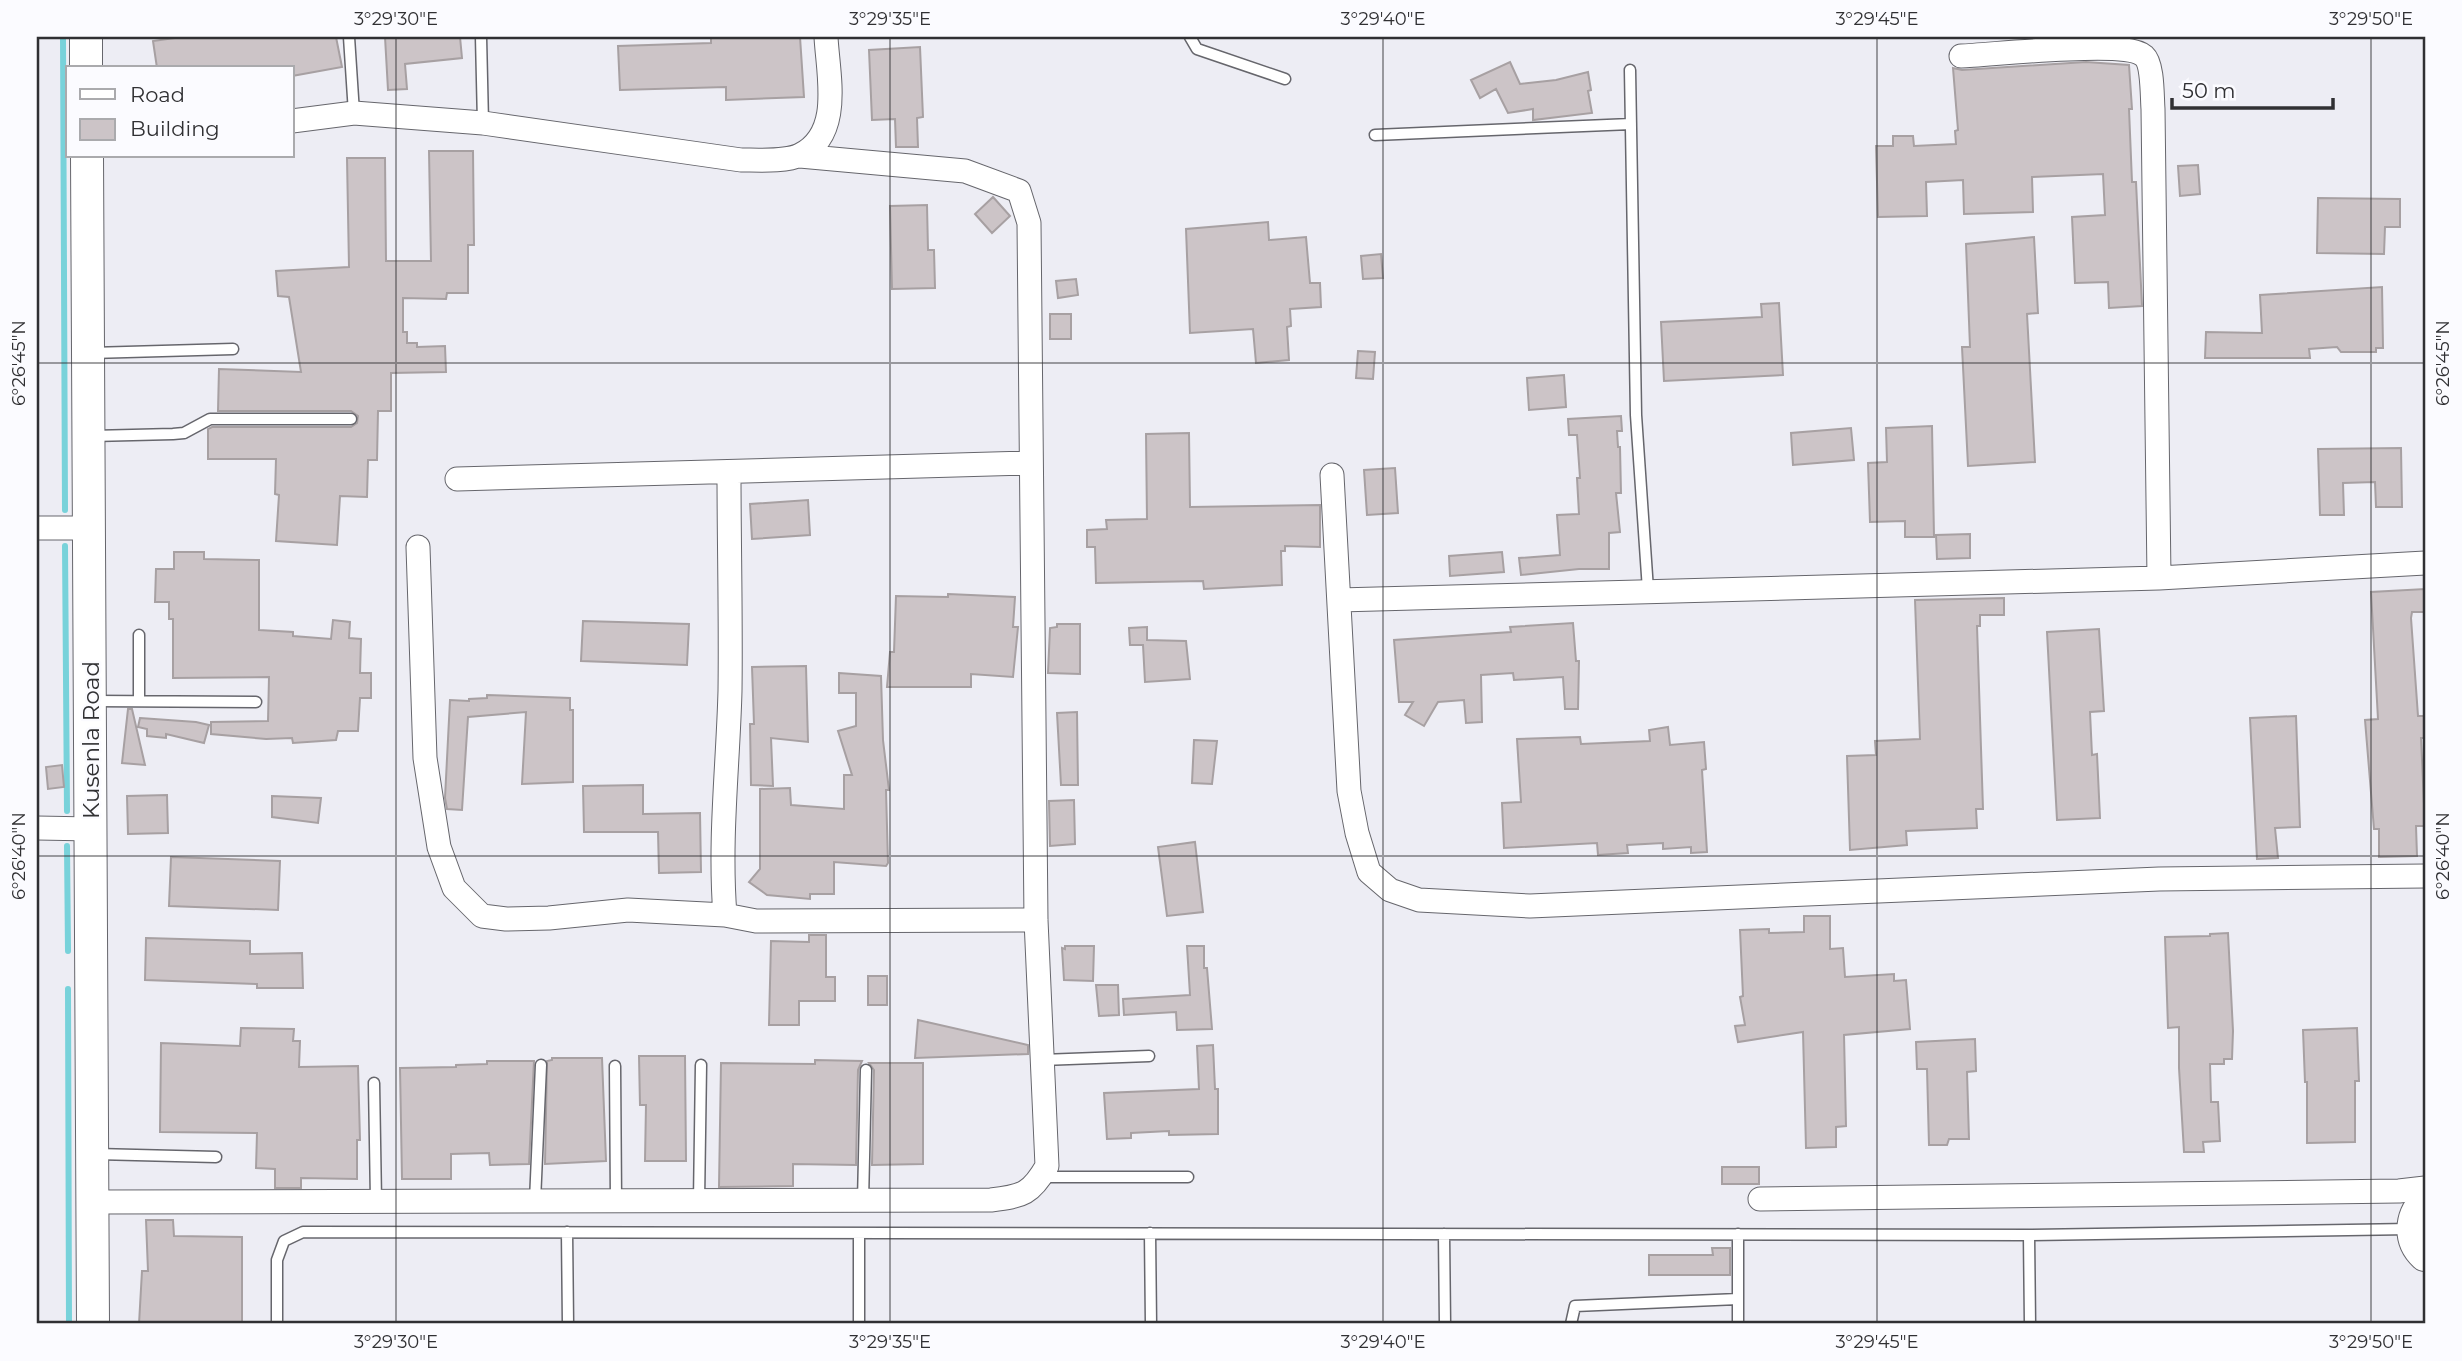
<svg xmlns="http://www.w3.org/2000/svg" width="2462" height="1361" font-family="Montserrat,sans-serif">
	<rect width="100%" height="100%" fill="#ededf4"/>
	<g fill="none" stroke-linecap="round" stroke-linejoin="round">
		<path stroke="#78d2da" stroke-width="6" d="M63 37 65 510
			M65 546 67 811
			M67 846 68 951
			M68 989 69 1324"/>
	</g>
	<path fill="#ccc4c7" stroke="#a7a0a2" stroke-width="2" d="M182 37H336L342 67 292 76V68H157L153 41Z
		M385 37H460L462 58 405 64 407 89 388 90Z
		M711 37H800L804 97 726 100V87L620 90 618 46 711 43Z
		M920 47 923 117 917 118 918 147H896L895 119 872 120 869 50Z
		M1510 62 1520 84 1556 80 1588 72 1591 90 1588 91 1592 113 1533 120V109L1508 113 1496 89 1480 98 1471 80Z
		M2086 62 2129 65 2132 109H2129L2132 182H2136L2142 306 2109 308 2108 282 2075 283 2072 217 2105 215 2103 174 2032 177 2033 212 1964 214 1963 180 1926 182 1927 216 1878 217 1876 146H1893V136H1913L1914 146 1956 144 1955 131 1958 130 1953 68 1962 70Z
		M429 151H473L474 245H468V293H447L446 299 403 298V332H407V343H417V347L445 346 446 372 391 373V411H378L377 460H368L367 497 340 496 337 545 276 541 279 495 275 494 276 459H208V429L212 427H351L357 423 358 416 351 411H218L219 369 301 372 289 297 278 296 276 271 349 267 347 158H385L386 261H431Z
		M2198 165 2200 194 2180 196 2178 166Z
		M993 197 1010 216 992 233 975 214Z
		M2318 198 2400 199V227H2385L2384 254 2317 253Z
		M927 205 928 250H934L935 288 892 289 890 206Z
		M1268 222 1269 240 1306 237 1310 283H1320L1321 307 1290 309 1291 326 1287 327 1289 360 1256 363 1253 329 1190 333 1186 229Z
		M2034 237 2038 313 2027 314 2035 462 1968 466 1962 347H1970L1966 244Z
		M1381 254 1383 278 1363 279 1361 256Z
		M1076 279 1078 295 1058 298 1056 281Z
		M2382 287 2383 348H2376V352H2341L2337 347 2309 349 2310 358H2205L2206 332 2262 333 2260 295Z
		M1779 303 1783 375 1664 381 1661 322 1762 317 1761 304Z
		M1050 314H1071V339H1050Z
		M1358 351 1375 352 1373 379 1356 378Z
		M1564 375 1566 407 1529 410 1527 378Z
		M1621 416 1622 431H1617L1618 447H1620L1621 493H1616L1620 532 1609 533V569H1579L1521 575 1519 558 1560 555 1557 515 1579 514 1577 478H1580L1577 435H1569L1568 419Z
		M1932 426 1934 537H1905V521L1870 522 1868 463 1887 462 1886 428Z
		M1851 428 1854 460 1793 465 1791 433Z
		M1189 433 1190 507 1320 505V547L1285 546V551H1281L1282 585 1204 589 1203 581 1096 583 1095 547H1087V530L1107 529 1106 520 1147 519 1146 434Z
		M2401 448 2402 507H2376L2375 482 2343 483 2344 515H2320L2318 449Z
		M1395 468 1398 513 1367 515 1364 470Z
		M808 500 810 535 752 539 750 504Z
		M1970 534V558L1937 559 1936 535Z
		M174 552H204V559L259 560V630L293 632V636L331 639 333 620 350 622 349 638 361 639 360 673H371V698H360L358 731H338L336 740 293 743 292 738 266 739 211 734V722L268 721 269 677 173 678V619H169V602H155L156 569H174Z
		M1502 552 1504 572 1450 576 1449 556Z
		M2425 589V612H2412L2411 618 2418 716H2425V738H2421L2425 826H2416L2417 856 2379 857V829H2374L2365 720 2378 719 2371 592Z
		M948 594 1015 597 1013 627H1018L1013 677 971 674V687H887L890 652H894L896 596 948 597Z
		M2004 598V615H1980V626H1977L1983 809H1976L1977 828 1906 831 1907 845 1850 850 1847 756 1876 755 1875 741 1920 739 1915 600Z
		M583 621 689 624 687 665 581 661Z
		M1573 623 1576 661H1579L1578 709H1565L1563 677 1514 680 1513 673 1481 675 1482 722 1466 723 1464 700 1438 702 1424 726 1405 715 1413 702H1399L1394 640 1511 632 1510 627Z
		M1057 624H1080V674L1048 673 1050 628 1057 627Z
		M1147 627V640L1186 641 1190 679 1145 682 1143 645H1130L1129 628Z
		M2099 629 2104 711 2090 712 2092 755 2097 754 2100 818 2057 820 2047 632Z
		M806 666 808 742 771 738 773 786 751 785 750 724H754L752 667Z
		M839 673 881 676 883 740 889 790H886L888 863 886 866 834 862V894H810V899L767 895 749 882 760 869V789L790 788 791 805 844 809V775H852L838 731 856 726V693H839Z
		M487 695 570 698V710H573V782L522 784 526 712 468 717 462 810 447 809 445 798 450 700 469 701V699L487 698Z
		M128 709H132L145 765 122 763Z
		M1077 712 1078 785H1061L1057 713Z
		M2296 716 2300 827 2275 828 2278 858 2257 859 2250 718Z
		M140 718 196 722 209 725 204 743 166 734V738L147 736V729L138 727Z
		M1668 727 1670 745 1704 742 1706 769 1702 770 1707 852 1691 853V847L1663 849V843L1627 845 1628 853 1598 855 1597 843 1504 848 1502 803 1521 802 1517 739 1580 737 1581 744 1650 741 1649 730Z
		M1194 740 1217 741 1212 784 1192 783Z
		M62 765 64 787 48 789 46 767Z
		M643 785V814L700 813 701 872 659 873 658 832H584L583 786Z
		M167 795 168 833 128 834 127 796Z
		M272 796 321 798 318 823 272 817Z
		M1074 800 1075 844 1050 846 1049 801Z
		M1195 842 1203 912 1167 916 1158 847Z
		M171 857 280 861 278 910 169 906Z
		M1804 916H1830V949L1843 948 1845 977 1894 974V981L1906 980 1910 1029 1844 1035 1846 1126 1836 1127V1147L1806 1148 1803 1032 1738 1042 1735 1026 1745 1025 1740 997 1743 996 1740 930 1769 929V933L1804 932Z
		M2228 933 2233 1031 2232 1059H2224V1064H2210L2211 1102H2218L2220 1141 2203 1142 2204 1152H2184L2179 1068V1027L2168 1028 2165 937 2210 936V934Z
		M809 935H826V977H835V1001H799V1025H769L771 941 809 942Z
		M146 938 250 941V954L302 953 303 988H257V984L145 980Z
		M1065 946H1094L1093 981 1064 980 1062 948 1065 949Z
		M1187 946H1204V968H1207L1212 1029 1177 1030 1176 1012 1124 1015 1123 999 1190 995Z
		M868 976H887V1005H868Z
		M1096 985H1118L1119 1015 1099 1016Z
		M918 1020 1028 1045V1054L915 1058Z
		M241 1028 294 1029 293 1041H300L299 1067 358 1066 360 1140H357V1179L301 1178V1188H275V1169L256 1168 257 1133 160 1132 161 1043 240 1046Z
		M2357 1028 2359 1081H2355V1142L2307 1143V1082H2305L2303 1030Z
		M1975 1039 1976 1071 1967 1072 1969 1139H1949L1947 1145H1929L1927 1069H1917L1916 1042Z
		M1213 1045 1215 1089H1218V1134L1169 1135V1131L1131 1133V1138L1107 1139 1104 1093 1199 1089 1197 1046Z
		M639 1056H685L686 1161H645L646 1105H640Z
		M552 1058H602L606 1161 545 1164 547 1061 552 1060Z
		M815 1060 862 1061 858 1070 856 1165 793 1164V1186L719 1187 721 1063 815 1064Z
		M487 1061H534L529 1164 490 1165 489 1153 451 1154V1179H402L400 1068 456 1067V1065L487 1064Z
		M869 1063H923V1164L872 1165 874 1070Z
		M1722 1167H1759V1184H1722Z
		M146 1220H173L174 1236 242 1237V1324H139L142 1271H148Z
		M1712 1248H1730V1275H1649V1255H1713Z"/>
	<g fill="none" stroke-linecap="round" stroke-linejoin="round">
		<defs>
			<path id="lane" d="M349 37 354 113
				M481 37 483 123
				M1190 37 1197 49 1285 79
				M1630 70 1636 415 1648 590
				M1375 135 1631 124
				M91 353 233 349
				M92 436 173 434 184 433 210 419H351
				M94 701 256 702
				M139 701V635
				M1042 1060 1149 1056
				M615 1066 616 1201
				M374 1083 376 1201
				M96 1154 216 1157
				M1041 1177H1188
				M535 1201 541 1065
				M699 1201 701 1065
				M863 1201 866 1070
				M567 1232 568 1324
				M859 1233V1324
				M1150 1233 1151 1324
				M1444 1234 1445 1324
				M1738 1234V1324
				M2029 1235 2030 1324
				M277 1324V1260L284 1241 303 1232 2029 1235 2410 1229
				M1571 1324 1575 1306 1738 1299"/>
			<path id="street" d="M1961 56C1993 55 2125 39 2144 56 2153 64 2152 97 2153 109L2159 578
				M292 121 354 113 483 123 741 160C757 160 786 162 800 155 843 134 828 75 826 37
				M729 472C729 545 731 618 730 691 728 766 719 840 725 915L756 921 1036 920
				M1332 475 1349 791 1357 833 1369 872 1390 890 1419 900 1530 906 2159 879 2425 876
				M457 479 1031 463
				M37 528H90
				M418 547 425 758 439 847 454 888 482 916 506 919 549 918 628 910 725 915
				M1339 600 2159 578 2425 563
				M37 828 92 829
				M1760 1199 2399 1191 2425 1188
				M93 1202 991 1200C1023 1196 1031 1194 1047 1166L1036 920 1029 223 1019 191 965 171 800 156"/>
			<path id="secondary" d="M86 37V68
				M87 156 93 1324
				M2425 1202C2410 1218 2409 1240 2425 1255"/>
		</defs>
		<use href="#lane" stroke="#66666c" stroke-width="13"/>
		<use href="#street" stroke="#66666c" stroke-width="25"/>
		<use href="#secondary" stroke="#66666c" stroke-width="34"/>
		<use href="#lane" stroke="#fff" stroke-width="10"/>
		<use href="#street" stroke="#fff" stroke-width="23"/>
		<use href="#secondary" stroke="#fff" stroke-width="32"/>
	</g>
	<path fill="none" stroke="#303033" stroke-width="2" stroke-opacity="0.45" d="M396 37V1324M890 37V1324M1383 37V1324M1877 37V1324M2371 37V1324M37 363H2425M37 856H2425"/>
	<g text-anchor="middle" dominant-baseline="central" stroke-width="5" stroke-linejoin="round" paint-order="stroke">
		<g font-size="23" fill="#303033" stroke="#fbfbff">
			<text transform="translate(91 740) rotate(-90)">Kusenla Road</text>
		</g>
	</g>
	<rect width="2462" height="1361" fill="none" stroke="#fbfbff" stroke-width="77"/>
	<rect x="66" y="66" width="228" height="91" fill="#fbfbff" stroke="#aaaaad" stroke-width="2"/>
	<rect x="80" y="89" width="35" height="10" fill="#ffffff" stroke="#aaaaad" stroke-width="2"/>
	<text x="130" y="102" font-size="21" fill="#303033">Road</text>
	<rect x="80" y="119" width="35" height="21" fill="#ccc4c7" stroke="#aaaaad" stroke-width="2"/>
	<text x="130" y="136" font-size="21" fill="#303033">Building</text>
	<path d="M2172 98v10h161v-10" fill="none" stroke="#303033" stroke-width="3.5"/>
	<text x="2182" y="98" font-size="21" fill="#303033" stroke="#fbfbff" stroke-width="5" paint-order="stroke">50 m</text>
	<rect x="38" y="38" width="2386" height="1284" fill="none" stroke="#303033" stroke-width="2.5"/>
	<g font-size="18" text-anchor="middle" fill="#303033">
		<text x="396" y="25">3°29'30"E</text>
		<text x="890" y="25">3°29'35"E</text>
		<text x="1383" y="25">3°29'40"E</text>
		<text x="1877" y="25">3°29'45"E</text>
		<text x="2371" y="25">3°29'50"E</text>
		<text transform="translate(19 363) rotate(-90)" y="6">6°26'45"N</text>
		<text transform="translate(2443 363) rotate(-90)" y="6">6°26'45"N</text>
		<text transform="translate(19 856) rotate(-90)" y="6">6°26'40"N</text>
		<text transform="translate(2443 856) rotate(-90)" y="6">6°26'40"N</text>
		<text x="396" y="1348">3°29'30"E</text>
		<text x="890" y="1348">3°29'35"E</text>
		<text x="1383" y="1348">3°29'40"E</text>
		<text x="1877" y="1348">3°29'45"E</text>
		<text x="2371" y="1348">3°29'50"E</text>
	</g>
</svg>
